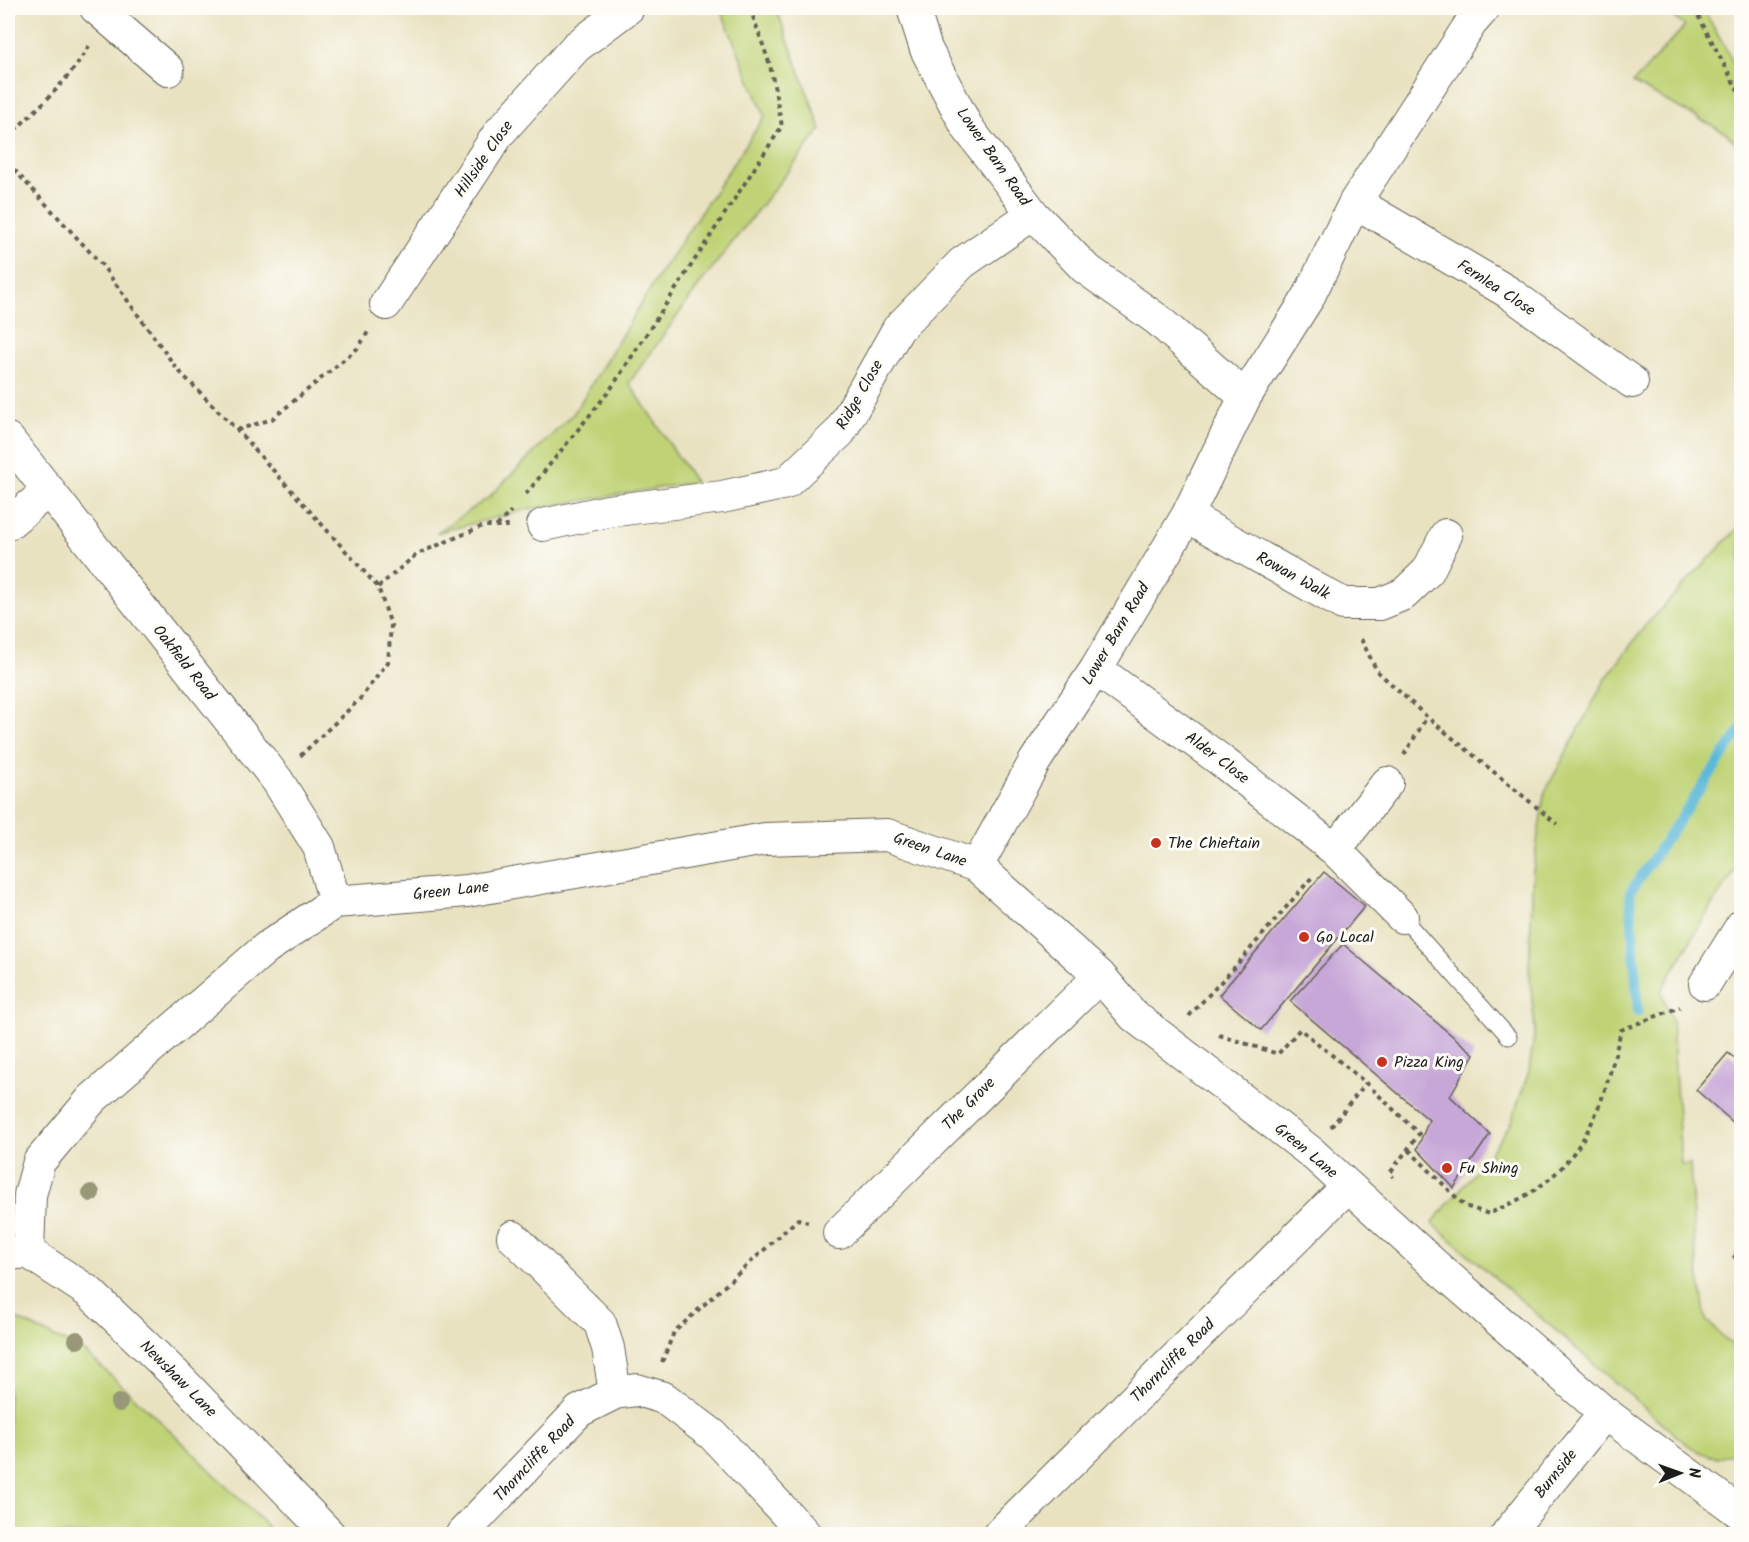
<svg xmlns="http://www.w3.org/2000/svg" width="1749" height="1542" font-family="Kalam,sans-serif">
	<rect width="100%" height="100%" fill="#fdfcf7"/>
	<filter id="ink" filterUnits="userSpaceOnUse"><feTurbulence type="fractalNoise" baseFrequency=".0167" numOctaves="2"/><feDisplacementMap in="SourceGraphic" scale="12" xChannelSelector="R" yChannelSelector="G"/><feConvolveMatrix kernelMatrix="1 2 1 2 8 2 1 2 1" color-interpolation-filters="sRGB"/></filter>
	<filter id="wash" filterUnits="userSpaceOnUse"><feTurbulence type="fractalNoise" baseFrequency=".008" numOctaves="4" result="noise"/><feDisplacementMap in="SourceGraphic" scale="24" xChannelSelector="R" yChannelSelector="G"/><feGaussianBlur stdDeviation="1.35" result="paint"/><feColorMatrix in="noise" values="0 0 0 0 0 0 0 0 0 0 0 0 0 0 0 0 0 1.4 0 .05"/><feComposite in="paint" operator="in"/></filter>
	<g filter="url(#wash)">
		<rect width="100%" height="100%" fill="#e9e2c1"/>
		<path fill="#bfd376" stroke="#6e7849" stroke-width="1.5" d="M720 8H776L821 129 703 280 629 383 695 482 525 510 436 533 488 498 574 413 655 281 765 116Z
			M1661 8H1703L1741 77V149L1726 133 1633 83 1685 26Z
			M1741 525V862L1710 908 1661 991 1672 1020 1681 1165 1690 1164 1695 1248 1706 1320 1741 1354V1448C1723 1464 1704 1456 1686 1444L1432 1223 1485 1160 1511 1123 1529 1071 1535 1029 1529 968 1533 871 1544 794 1605 680 1645 626Z
			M8 1315 84 1351 173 1433 275 1534H8Z"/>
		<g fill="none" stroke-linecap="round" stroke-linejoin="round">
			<path stroke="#5ab8d9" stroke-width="10" d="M1638 1012 1630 892 1742 728"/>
		</g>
		<g id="blocks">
			<path fill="#c7a7d8" d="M1324 872 1365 906 1261 1030 1219 995Z
				M1343 944 1474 1054 1450 1096 1490 1134 1454 1188 1417 1149 1429 1120 1290 1001Z
				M1728 1053 1742 1064V1114L1734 1123 1696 1090Z
				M1742 1247V1265L1733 1257Z"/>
		</g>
	</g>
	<g filter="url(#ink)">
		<use href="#blocks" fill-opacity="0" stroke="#646156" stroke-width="1.5"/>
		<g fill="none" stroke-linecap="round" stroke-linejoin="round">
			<defs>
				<path id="lane" d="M1402 917 1509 1037"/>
				<path id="street" d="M96 8 168 70
					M913 8 926 49 967 127 1033 214 1085 268 1158 320 1245 397
					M1355 202 1508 292 1632 382
					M386 304 499 133 576 47 628 8
					M8 439 277 780 319 847 335 902
					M1187 516 1343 604H1380L1404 594 1428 571 1446 535
					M8 524 49 490
					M543 525 608 511 722 497 786 483 840 432 898 329 962 263 1033 214
					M1096 669 1219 759 1335 850 1402 917
					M1335 850 1387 783
					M977 866 1035 761 1096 669 1187 516 1245 397 1308 298 1355 202 1471 23 1484 8
					M1705 984 1742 925
					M839 1233 1100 976
					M513 1237 600 1323 608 1348 615 1393
					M28 1252 30 1195 39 1162 92 1099 266 948 335 902 467 891 765 839 887 835 977 866 1100 976 1134 1016 1312 1153 1436 1266 1605 1413 1742 1514
					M8 1254 28 1252 89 1292 175 1374 329 1534
					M462 1534 579 1411 615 1393 637 1390 664 1398 713 1435 805 1534
					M999 1534 1348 1186
					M1507 1534 1605 1413"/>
			</defs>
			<use href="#lane" stroke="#646156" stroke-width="17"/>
			<use href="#street" stroke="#646156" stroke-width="34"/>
			<path stroke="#646156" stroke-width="4" stroke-dasharray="4.5 4.5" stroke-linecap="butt" d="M1694 8 1742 98
				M8 136C38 109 68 81 89 46
				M8 163 102 265 177 369 237 430 378 587 391 625 388 662 359 700 300 756
				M237 430 272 419 358 348 368 332
				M526 494 610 390 782 126 770 65 750 8
				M497 526 511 511
				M378 587 417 554 483 526H510
				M1361 639 1377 671 1427 717 1557 824
				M1404 755 1427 717
				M1189 1016 1233 969 1313 876
				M1219 1035 1278 1054 1300 1029 1366 1083 1419 1134 1390 1173 1393 1177
				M1331 1127 1366 1083
				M1409 1150 1465 1206 1489 1214C1502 1207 1517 1201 1530 1193 1590 1156 1606 1093 1621 1030L1680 1007
				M662 1362 674 1332 798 1219 808 1222"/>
			<use href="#lane" stroke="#fff" stroke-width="15"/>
			<use href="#street" stroke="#fff" stroke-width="32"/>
		</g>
		<g fill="#989878">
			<circle cx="91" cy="1193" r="9"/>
			<circle cx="77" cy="1340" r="9"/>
			<circle cx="119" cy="1403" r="9"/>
		</g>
	</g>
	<g fill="#c8321e" stroke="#fdfcf7" stroke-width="2">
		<circle cx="1156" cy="843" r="6"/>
		<circle cx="1304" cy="937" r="6"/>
		<circle cx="1382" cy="1062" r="6"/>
		<circle cx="1447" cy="1168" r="6"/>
	</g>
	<g text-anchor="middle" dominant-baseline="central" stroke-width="6" stroke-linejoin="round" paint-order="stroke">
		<g font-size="16" fill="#1c1c1c" stroke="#fdfcf7">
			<text transform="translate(993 157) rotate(55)">Lower Barn Road</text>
			<text transform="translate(484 159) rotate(-55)">Hillside Close</text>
			<text transform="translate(1496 288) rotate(33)">Fernlea Close</text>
			<text transform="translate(860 395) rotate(-60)">Ridge Close</text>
			<text transform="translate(1293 576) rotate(29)">Rowan Walk</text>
			<text transform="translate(1116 634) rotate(-59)">Lower Barn Road</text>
			<text transform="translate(184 663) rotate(52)">Oakfield Road</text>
			<text transform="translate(1217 758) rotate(37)">Alder Close</text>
			<text transform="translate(930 850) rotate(19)">Green Lane</text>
			<text transform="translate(451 891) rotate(-6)">Green Lane</text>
			<text transform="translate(969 1104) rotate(-45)">The Grove</text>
			<text transform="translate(1306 1151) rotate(40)">Green Lane</text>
			<text transform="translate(1173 1361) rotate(-45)">Thorncliffe Road</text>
			<text transform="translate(178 1379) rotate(45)">Newshaw Lane</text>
			<text transform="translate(535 1459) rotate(-47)">Thorncliffe Road</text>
			<text transform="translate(1556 1474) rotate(-51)">Burnside</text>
		</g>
		<g font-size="16" fill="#1c1c1c" stroke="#fdfcf7" text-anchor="start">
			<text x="1168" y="843">The Chieftain</text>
			<text x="1316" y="937">Go Local</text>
			<text x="1394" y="1062">Pizza King</text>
			<text x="1459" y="1168">Fu Shing</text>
		</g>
	</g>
	<rect width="1749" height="1542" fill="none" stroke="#fdfcf7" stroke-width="30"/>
	<g transform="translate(1680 1473) rotate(89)" stroke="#fdfcf7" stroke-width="4.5" paint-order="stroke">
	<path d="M0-4.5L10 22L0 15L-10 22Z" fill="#1c1c1c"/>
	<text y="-9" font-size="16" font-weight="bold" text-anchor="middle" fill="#1c1c1c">N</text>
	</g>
</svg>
